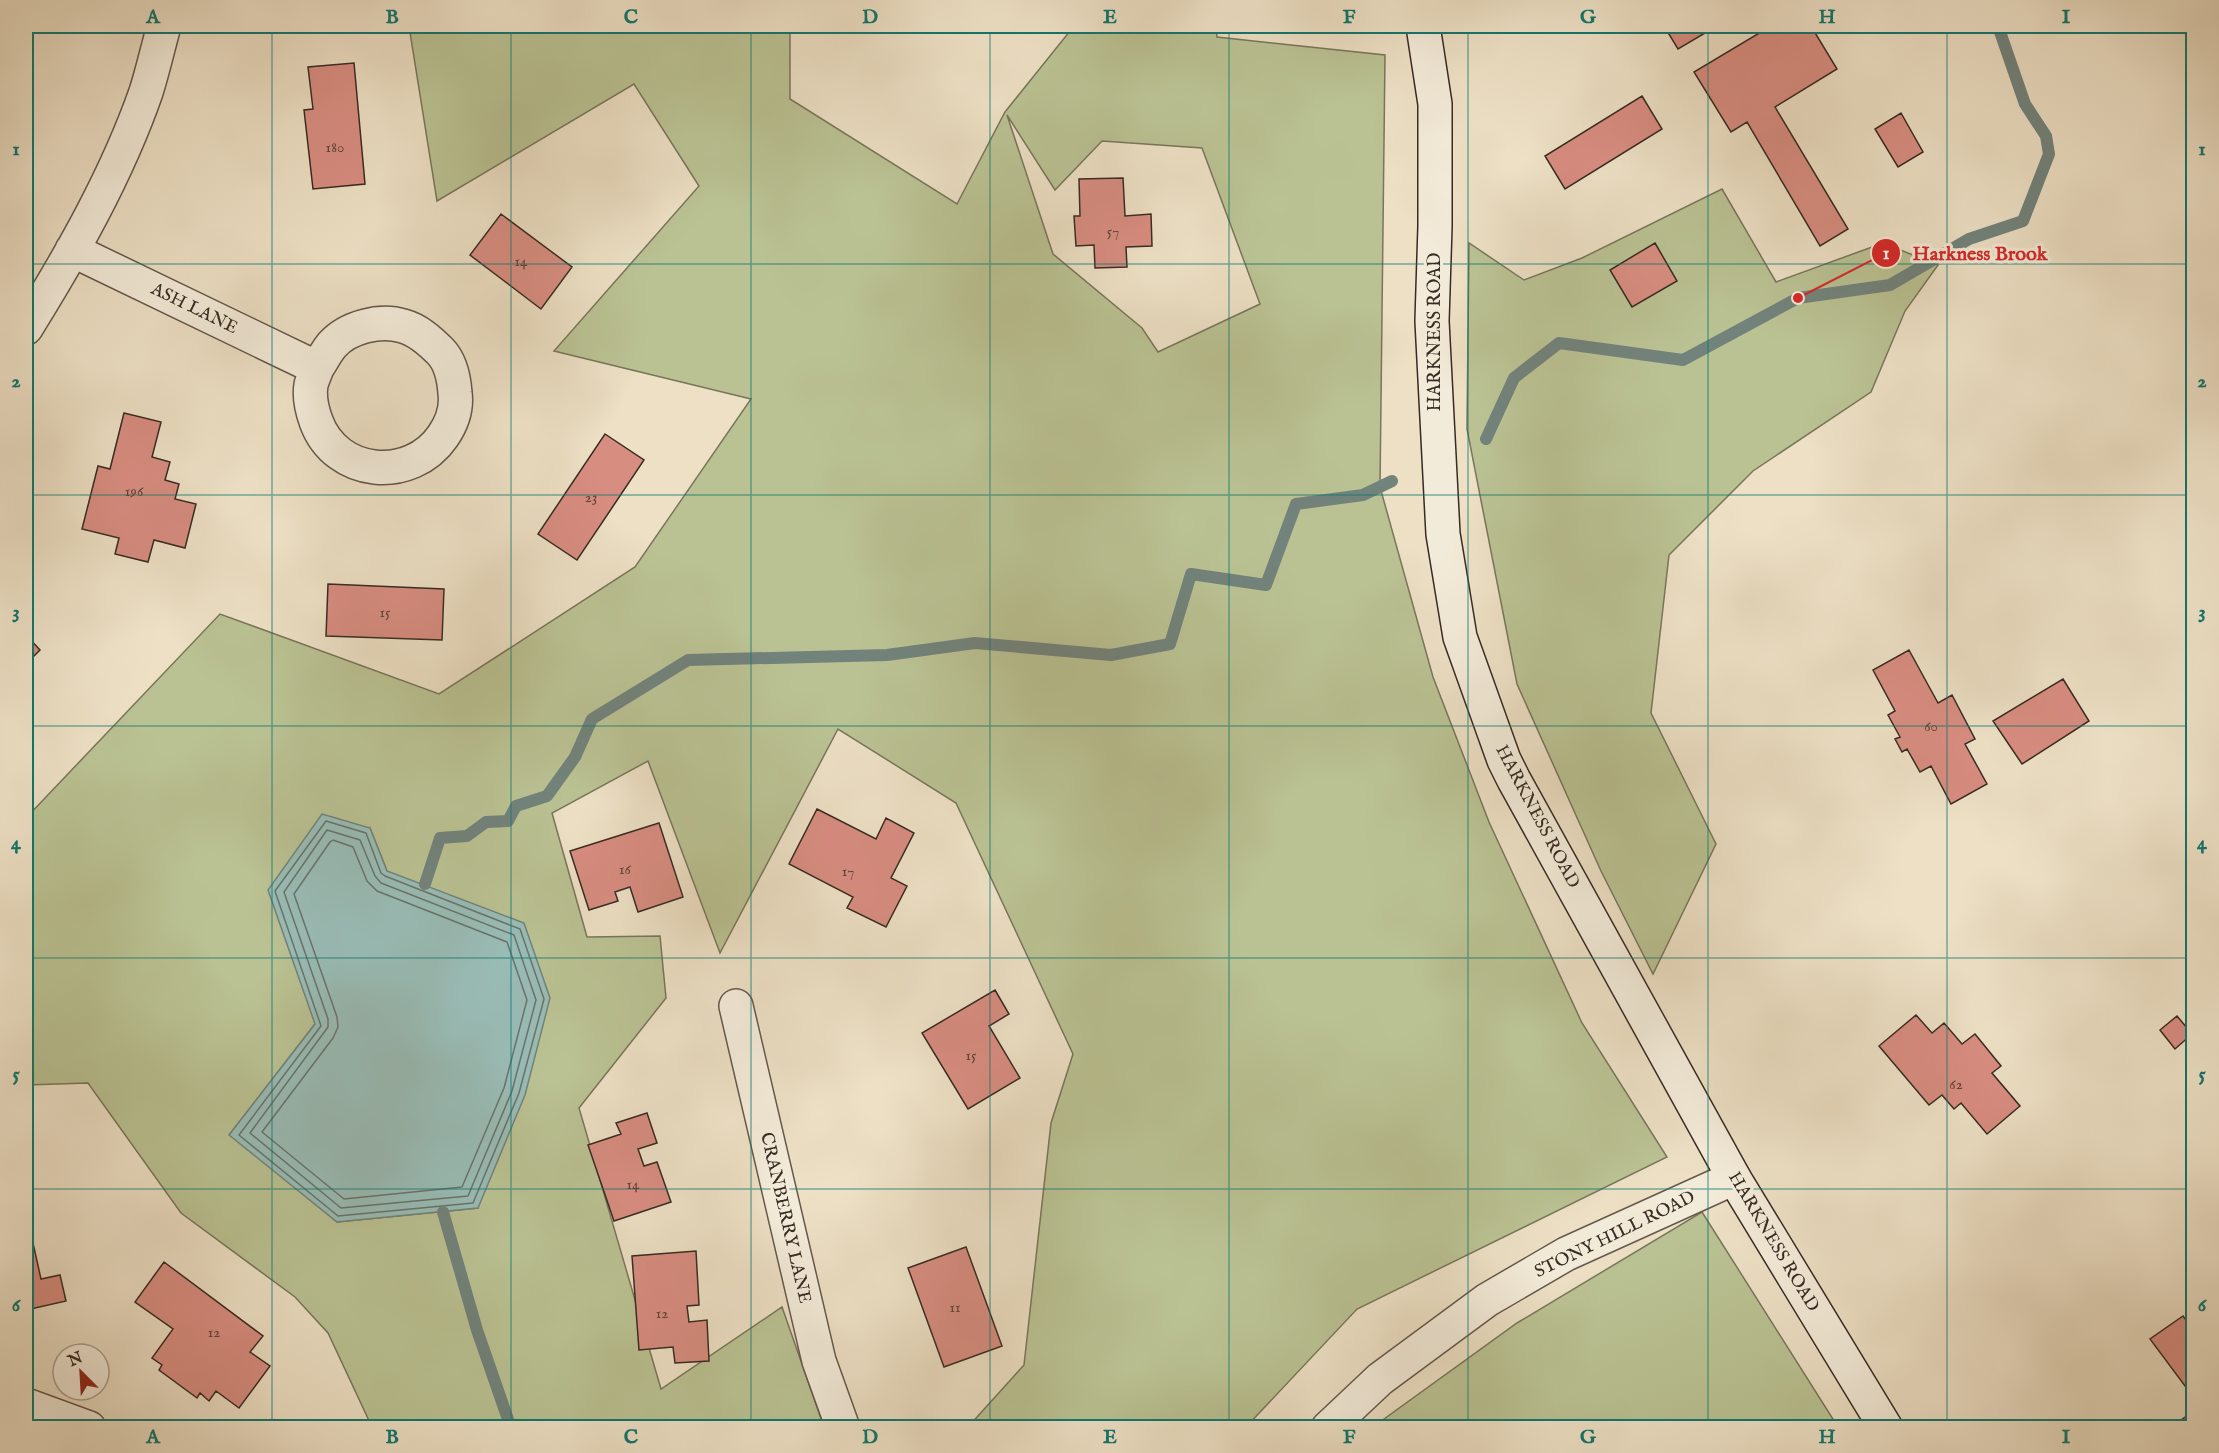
<svg xmlns="http://www.w3.org/2000/svg" width="2219" height="1453" font-family="'IM FELL English',serif">
	<rect width="100%" height="100%" fill="#ede0c5"/>
	<filter id="stains"><feTurbulence type="fractalNoise" baseFrequency=".00333" numOctaves="4"/><feColorMatrix values="0 0 0 0 .2 0 0 0 0 .09 0 0 0 0 .02 0 0 0 .5 -.17"/></filter>
	<radialGradient id="worn" r=".72"><stop offset=".6" stop-color="#630" stop-opacity="0"/><stop offset="1" stop-color="#630" stop-opacity=".3"/></radialGradient>
	<path fill="#bac293" stroke="#78765b" stroke-width="1.5" fill-rule="evenodd" d="M409 26H790V99L957 204 1005 112 1074 26H1216L1217 37 1385 55 1380 487 1433 677 1489 822 1582 1023 1667 1157 1357 1309 1246 1427H968L1024 1365 1051 1123 1073 1054 956 803 838 729 720 953 648 761 552 813 587 937 660 936 666 998 579 1108 661 1389 782 1307 824 1427H372L328 1333 295 1297 181 1213 88 1083 26 1085V818L220 614 439 694 635 567 751 399 554 351 699 186 634 84 437 201ZM1007 115 1055 190 1102 141 1202 148 1260 304 1158 352 1142 328 1053 254ZM370 828 387 871 478 1208 337 1222 230 1134 315 1024Z
		M1722 189 1776 282 1883 243 1938 265 1905 311 1871 392 1753 471 1669 555 1651 713 1716 844 1653 974 1601 871 1517 684 1467 429 1469 243 1524 280 1582 258Z
		M1702 1212 1838 1427H1373L1517 1323Z"/>
	<path fill="#99bdb7" stroke="#72837c" stroke-width="1.5" d="M322 814 370 828 387 871 524 923 550 998 525 1095 478 1208 337 1222 229 1135 315 1024 268 890Z"/>
	<g fill="none" stroke-linecap="round" stroke-linejoin="round">
		<path stroke="#68746d" stroke-width="1.5" d="M326 821 366 833 381 873 385 876 520 929 544 999 519 1093 473 1203 338 1216 239 1135 321 1026 275 891Z
			M327 830 360 840 375 876 381 883 514 935 536 1000 512 1091 468 1196 341 1208 250 1133 328 1027V1019L284 892Z
			M333 840 353 847 367 881 377 891 507 942 527 1000 504 1088 462 1187 344 1199 262 1132 333 1038 338 1027 337 1017 294 894 330 842Z"/>
		<path stroke="#72837c" stroke-width="12" d="M1486 439 1514 378 1559 343 1683 360 1798 298 1890 285 1969 239 2023 221 2049 154 2046 136 2025 104 1998 26
			M425 884 440 838 467 836 486 822 508 821 516 806 547 796 575 757 592 719 688 660 887 655 975 643 1111 655 1170 644 1191 574 1266 585 1296 504 1363 495 1392 481
			M443 1212 477 1330 511 1428"/>
	</g>
	<path fill="#d88d81" stroke="#372b23" stroke-width="1.5" d="M1664 26H1717L1678 49Z
		M1771 26H1811L1837 69 1775 107 1848 229 1820 246 1747 122 1731 132 1694 72Z
		M354 63 365 184 313 189 304 110 313 109 308 67Z
		M1642 96 1662 129 1565 189 1545 156Z
		M1901 113 1923 152 1898 167 1875 129Z
		M1123 178 1125 216 1151 214 1152 246 1126 247 1127 267 1095 268 1094 245 1076 246 1074 216H1080L1079 179Z
		M501 214 572 267 541 309 470 255Z
		M1655 243 1677 281 1632 307 1610 270Z
		M124 413 161 422 152 457 170 462 165 480 179 484 175 499 196 504 185 548 154 540 148 562 115 554 119 538 82 529 98 466 110 469Z
		M605 434 644 460 577 560 538 534Z
		M328 584 444 589 442 640 326 636Z
		M26 635 40 650 26 664Z
		M1909 650 1938 703 1952 695 1975 739 1965 744 1987 784 1951 804 1931 766 1920 772 1907 749 1902 752 1895 739 1900 737 1888 715 1895 711 1873 670Z
		M2063 679 2089 721 2022 764 1993 721Z
		M817 809 876 839 886 818 914 833 891 878 907 886 886 927 847 908 853 897 789 864Z
		M659 823 683 897 638 912 630 887 615 892 618 901 589 910 570 851Z
		M995 990 1009 1014 989 1026 1020 1078 968 1109 922 1033Z
		M1916 1015 1932 1033 1944 1023 1962 1044 1975 1034 2001 1066 1992 1073 2020 1106 1987 1134 1961 1103 1954 1109 1942 1095 1929 1105 1879 1046Z
		M2177 1016 2192 1034 2175 1049 2160 1030Z
		M647 1113 657 1143 638 1149 644 1166 657 1162 671 1202 614 1221 588 1145 621 1134 616 1123Z
		M26 1225H29L41 1279 60 1275 66 1301 26 1310Z
		M966 1247 1002 1346 944 1367 908 1268Z
		M696 1251 699 1305 687 1306 689 1322 707 1320 709 1361 675 1363 673 1347 639 1350 632 1256Z
		M164 1262 263 1336 250 1352 270 1366 239 1408 216 1391 209 1401 200 1393 197 1398 159 1370 162 1365 152 1358 173 1329 135 1302Z
		M2183 1316 2194 1331V1389L2189 1383 2185 1386 2150 1339Z
		M2194 1411V1428H2186L2181 1420Z"/>
	<g fill="none" stroke-linecap="round" stroke-linejoin="round">
		<defs>
			<path id="street" d="M72 250 317 368C315 374 312 380 311 385 309 397 312 410 316 421 336 477 411 483 443 436 452 423 457 408 455 393 454 379 451 362 440 351 430 341 418 330 403 326 380 319 348 327 332 345 326 352 322 361 317 368
				M26 328C72 254 117 175 146 92 153 70 158 47 164 26
				M736 1006 819 1361 843 1428
				M26 1405 89 1428
				M1328 1428 1380 1379 1487 1300 1566 1254 1734 1178"/>
			<path id="secondary" d="M1423 26 1435 104V226L1432 321 1443 534 1460 637 1504 760 1514 780 1734 1178 1886 1428"/>
		</defs>
		<use href="#street" stroke="#64584c" stroke-width="36"/>
		<use href="#secondary" stroke="#372b23" stroke-width="36"/>
		<use href="#street" stroke="#f3ebd9" stroke-width="33"/>
		<use href="#secondary" stroke="#f3ebd9" stroke-width="33"/>
	</g>
	<path fill="none" stroke="#0f766e" stroke-width="1.5" stroke-opacity="0.55" d="M272 26V1428M511 26V1428M751 26V1428M990 26V1428M1229 26V1428M1468 26V1428M1708 26V1428M1947 26V1428M26 264H2194M26 495H2194M26 726H2194M26 958H2194M26 1189H2194"/>
	<g text-anchor="middle" dominant-baseline="central" stroke-width="6" stroke-linejoin="round" paint-order="stroke">
		<g font-size="15" fill="#5f443a">
			<text x="335" y="147">180</text>
			<text x="1113" y="231">57</text>
			<text x="521" y="261">14</text>
			<text x="134" y="491">196</text>
			<text x="591" y="497">23</text>
			<text x="385" y="612">15</text>
			<text x="1931" y="726">60</text>
			<text x="625" y="869">16</text>
			<text x="848" y="871">17</text>
			<text x="971" y="1055">15</text>
			<text x="1956" y="1084">62</text>
			<text x="633" y="1184">14</text>
			<text x="955" y="1307">11</text>
			<text x="662" y="1313">12</text>
			<text x="214" y="1332">12</text>
		</g>
		<g font-size="18" fill="#372b23" stroke="#f3ebd9">
			<text transform="translate(194 309) rotate(26)">ASH LANE</text>
			<text transform="translate(1435 332) rotate(-90)">HARKNESS ROAD</text>
			<text transform="translate(1537 817) rotate(62)">HARKNESS ROAD</text>
			<text transform="translate(785 1218) rotate(77)">CRANBERRY LANE</text>
			<text transform="translate(1615 1235) rotate(-26)">STONY HILL ROAD</text>
			<text transform="translate(1773 1242) rotate(59)">HARKNESS ROAD</text>
		</g>
	</g>
	<path fill="none" stroke="#d62828" stroke-width="2" d="M1798 298L1886 253"/>
	<g fill="#d62828" stroke="#f3ebd9" stroke-width="2">
		<circle cx="1798" cy="298" r="6"/>
		<circle cx="1886" cy="253" r="15"/>
	</g>
	<g font-size="18" text-anchor="middle" font-weight="bold" fill="#fff">
		<text x="1886" y="259">1</text>
	</g>
	<g font-size="20" text-anchor="middle" font-weight="bold" fill="#d62828" stroke="#f3ebd9" stroke-width="6" stroke-linejoin="round" paint-order="stroke">
		<text x="1980" y="260">Harkness Brook</text>
	</g>
	<rect width="2219" height="1453" fill="none" stroke="#ede0c5" stroke-width="66"/>
	<g transform="translate(81 1372) rotate(336)"><circle r="28" fill="#f3ebd9" stroke="#a89e90" stroke-width="1.5"/>
	<path d="M0-4.5L10 22L0 15L-10 22Z" fill="#8f2418"/>
	<text y="-9" font-size="16" font-weight="bold" text-anchor="middle" fill="#372b23">N</text>
	</g>
	<rect x="33" y="33" width="2153" height="1387" fill="none" stroke="#0f766e" stroke-width="2"/>
	<g font-size="20" text-anchor="middle" font-weight="bold" fill="#0f766e">
		<text x="153" y="23">A</text>
		<text x="392" y="23">B</text>
		<text x="631" y="23">C</text>
		<text x="870" y="23">D</text>
		<text x="1110" y="23">E</text>
		<text x="1349" y="23">F</text>
		<text x="1588" y="23">G</text>
		<text x="1827" y="23">H</text>
		<text x="2066" y="23">I</text>
		<text x="16" y="155">1</text>
		<text x="2202" y="155">1</text>
		<text x="16" y="387">2</text>
		<text x="2202" y="387">2</text>
		<text x="16" y="618">3</text>
		<text x="2202" y="618">3</text>
		<text x="16" y="849">4</text>
		<text x="2202" y="849">4</text>
		<text x="16" y="1080">5</text>
		<text x="2202" y="1080">5</text>
		<text x="16" y="1311">6</text>
		<text x="2202" y="1311">6</text>
		<text x="153" y="1443">A</text>
		<text x="392" y="1443">B</text>
		<text x="631" y="1443">C</text>
		<text x="870" y="1443">D</text>
		<text x="1110" y="1443">E</text>
		<text x="1349" y="1443">F</text>
		<text x="1588" y="1443">G</text>
		<text x="1827" y="1443">H</text>
		<text x="2066" y="1443">I</text>
	</g>
	<rect width="100%" height="100%" filter="url(#stains)"/>
	<rect width="100%" height="100%" fill="url(#worn)"/>
</svg>
